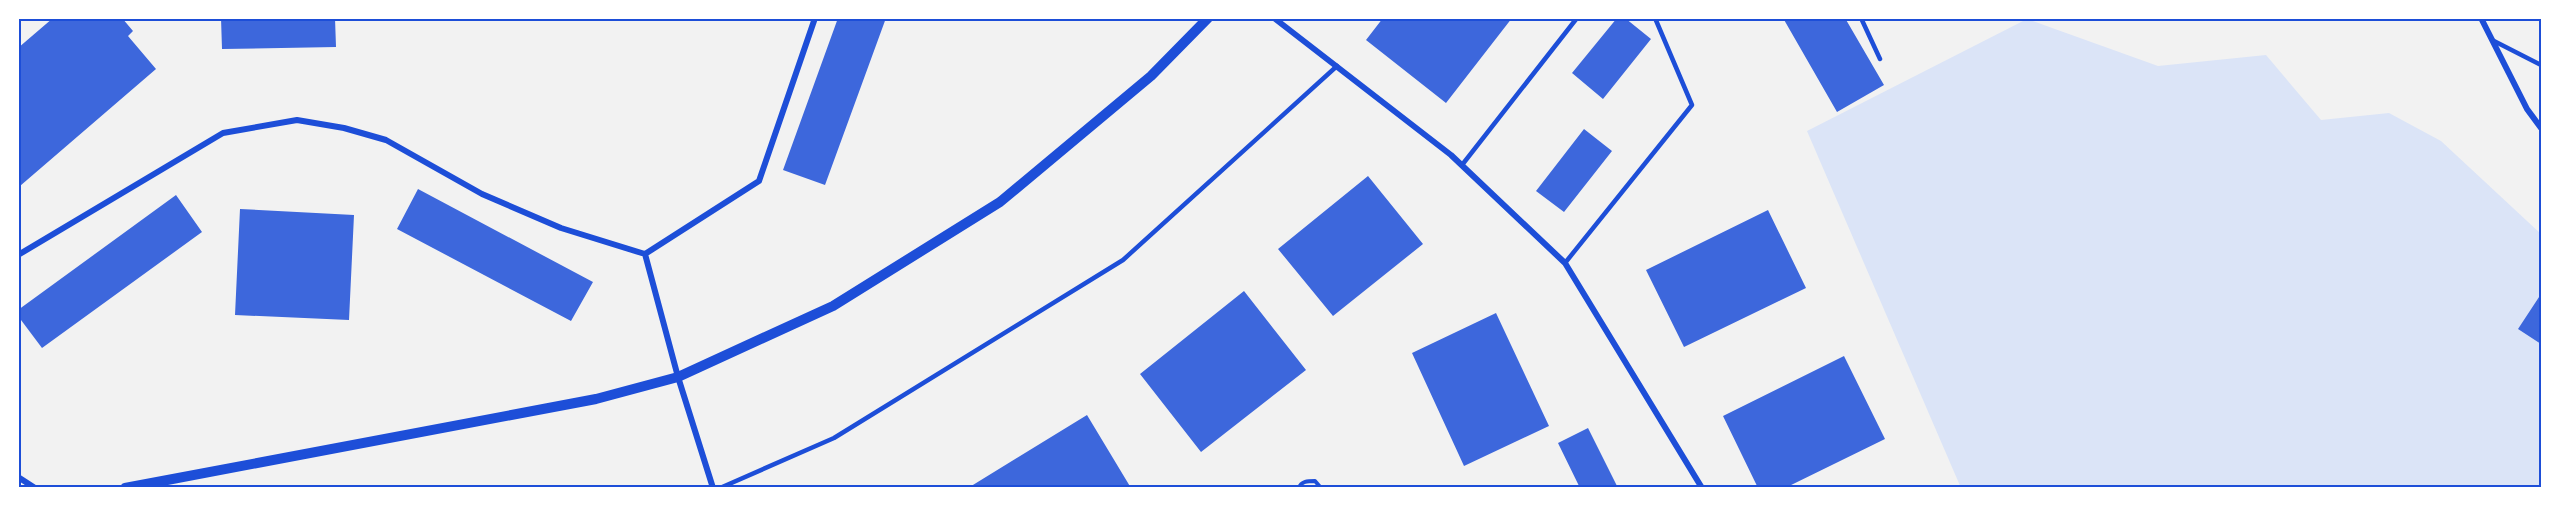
<svg xmlns="http://www.w3.org/2000/svg" width="2559" height="506" font-family="Overpass,sans-serif">
	<rect width="100%" height="100%" fill="#f2f2f2"/>
	<path fill="#dbe4f7" d="M2027 19 2158 66 2266 55 2321 120 2389 113 2441 141 2541 234V488H1961L1807 131Z"/>
	<path fill="#3d67dc" d="M53 18H122L133 31 128 36 156 69 20 186 18 183V48Z
		M221 18H335L336 47 222 49Z
		M838 18H886L825 185 783 170Z
		M1383 18H1512L1446 103 1366 40Z
		M1617 18H1625L1651 39 1603 99 1572 73Z
		M1783 18H1845L1884 85 1837 112Z
		M1584 129 1612 151 1564 212 1536 191Z
		M1368 176 1423 244 1333 316 1278 249Z
		M418 189 593 282 571 321 397 229Z
		M176 195 202 232 42 348 18 316V310Z
		M240 209 354 215 349 320 235 315Z
		M1768 210 1806 288 1684 347 1646 270Z
		M1244 291 1306 370 1201 452 1140 374Z
		M2541 294V344L2518 329Z
		M1496 313 1549 426 1464 466 1412 353Z
		M1844 356 1885 439 1785 488H1758L1723 416Z
		M1087 415 1131 488H968Z
		M1588 428 1618 488H1580L1558 443Z"/>
	<g fill="none" stroke-linecap="round" stroke-linejoin="round">
		<path stroke="#1d4ed8" stroke-width="4" d="M1299 488C1301 481 1308 481 1315 481L1321 488"/>
		<path stroke="#1d4ed8" stroke-width="4.5" d="M1861 18 1880 59
			M2492 40 2541 65
			M1462 165 1577 18
			M1565 263 1692 105 1655 18
			M720 488 834 438 1123 260 1337 66"/>
		<path stroke="#1d4ed8" stroke-width="6" d="M1274 18 1451 155 1565 263 1702 488
			M2481 18 2527 109 2541 128
			M18 255 223 133 297 120 344 128 386 140 482 194 561 228 645 254
			M18 477 35 488
			M713 488 678 377 645 254 759 181 815 18"/>
		<path stroke="#1d4ed8" stroke-width="10" d="M125 488 596 399 678 377 833 306 1000 202 1151 76 1208 18"/>
	</g>
	<rect width="2559" height="506" fill="none" stroke="#ffffff" stroke-width="39"/>
	<rect x="20" y="20" width="2520" height="466" fill="none" stroke="#1d4ed8" stroke-width="2"/>
</svg>
